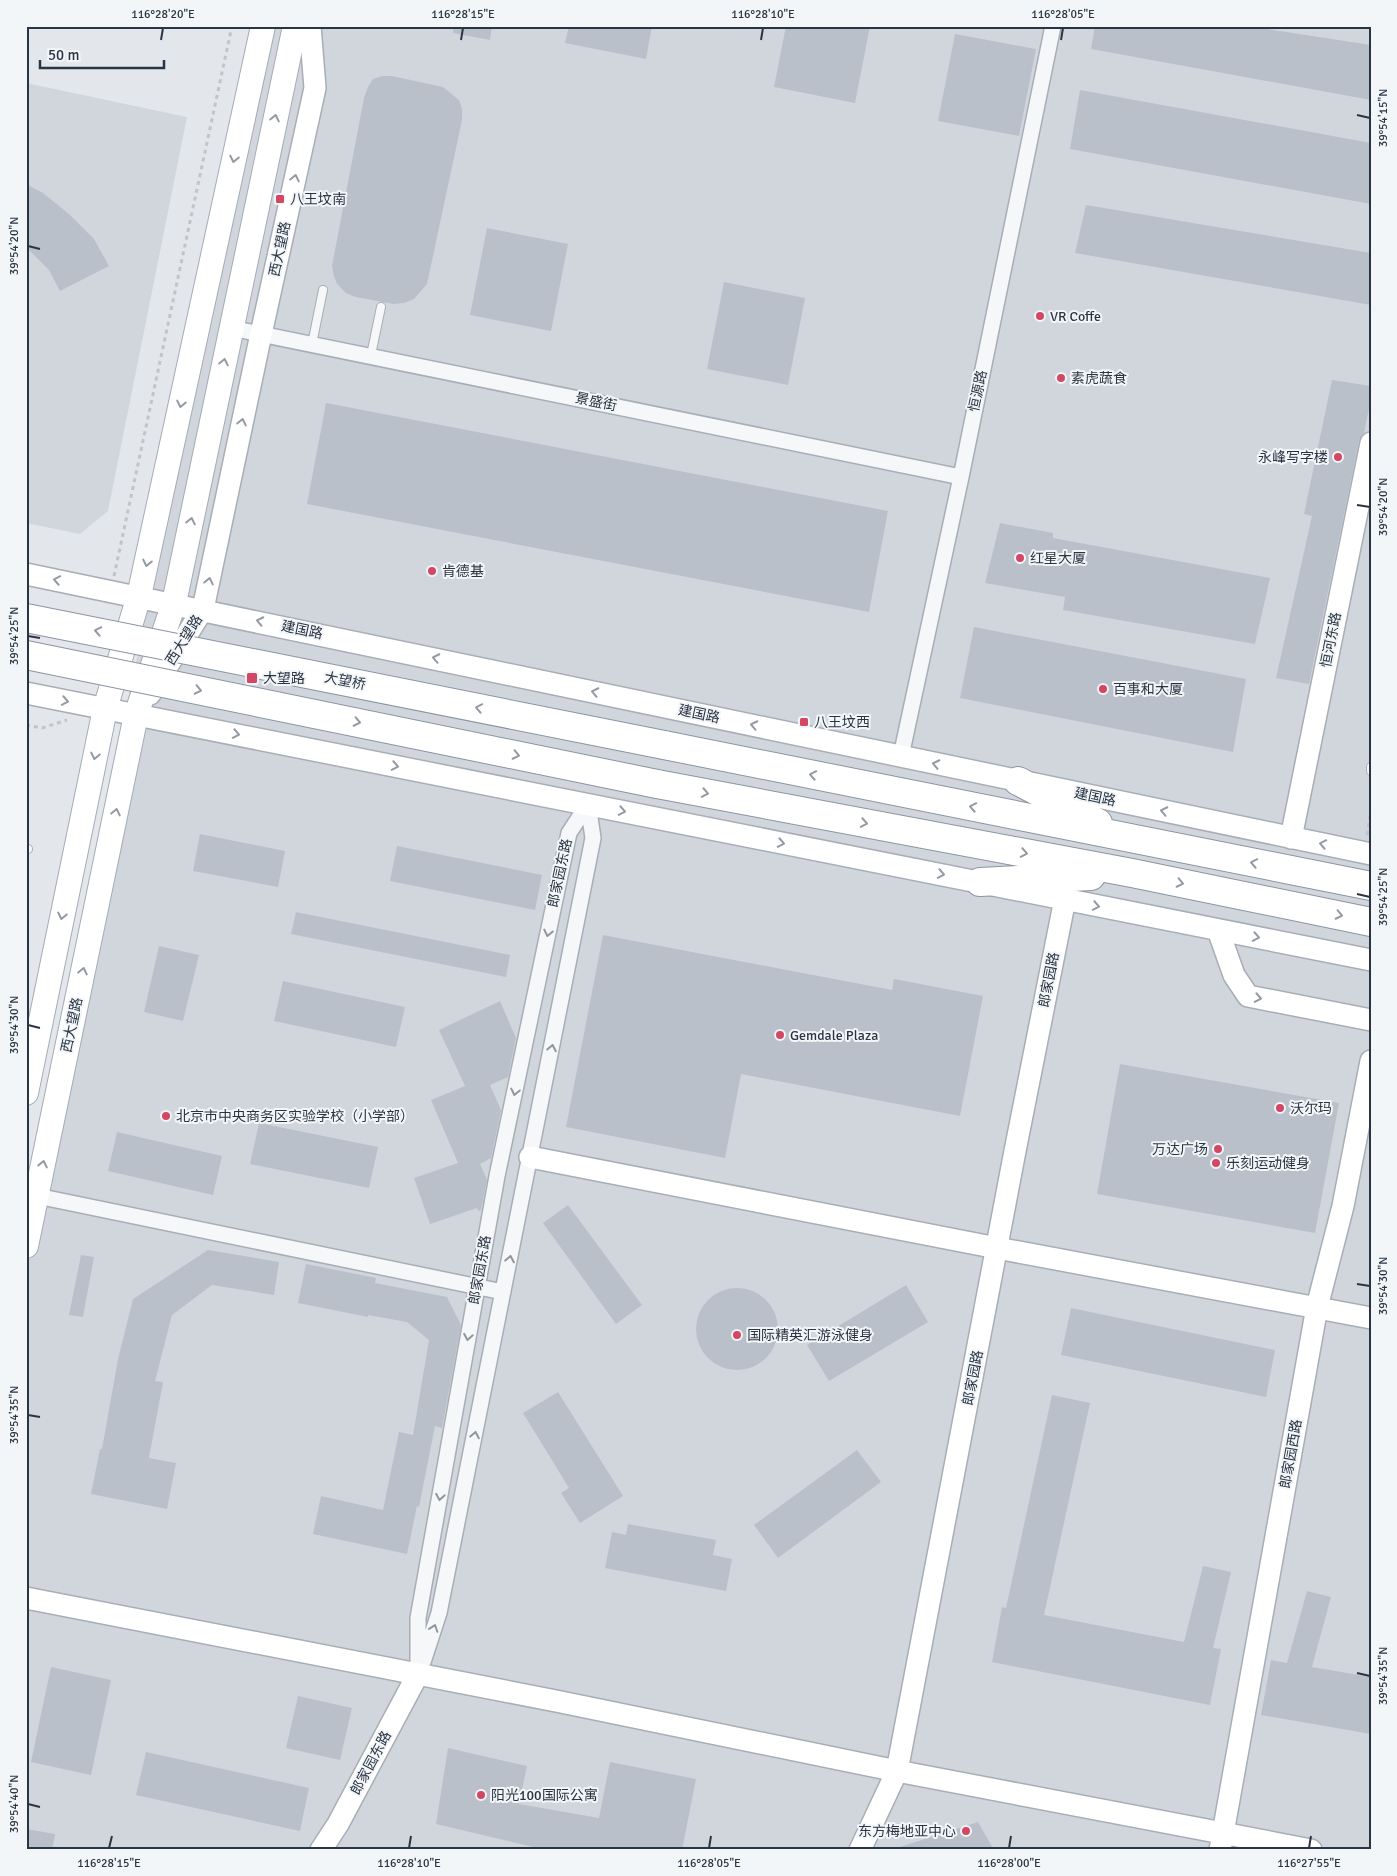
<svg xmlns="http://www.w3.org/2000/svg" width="1397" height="1876" font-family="Signika,'Noto Sans SC',sans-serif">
	<rect width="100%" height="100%" fill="#e3e7eb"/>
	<path fill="#d1d6dd" d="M265 26H1371V1850H26V1185L133 677Z
		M26 83 187 117 108 511 80 534 26 523Z"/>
	<path fill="#bac0c9" d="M454 26H492L490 40 453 33Z
		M569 26H652L646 59 565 43Z
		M786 26H870L855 103 774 87Z
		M1095 26H1248L1371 45V100L1091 49Z
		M955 34 1036 49 1019 136 938 121Z
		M382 76H392L443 87 459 100 462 109V120L427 284 414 299 404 303 393 304 356 297 346 293 337 284 334 276 332 266 364 98 368 87 373 79Z
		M1080 90 1371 143V204L1070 149Z
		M26 184 43 193 69 214 94 239 109 266 60 291 49 270 26 247Z
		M1086 205 1371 253V305L1075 253Z
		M487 228 568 244 551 331 470 315Z
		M724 282 805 298 788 385 707 369Z
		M1332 380 1371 386V399L1364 433 1359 441 1309 684 1276 678 1312 516 1304 514Z
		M326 403 888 511 869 612 307 504Z
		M1000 523 1053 533V538L1270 578 1255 644 1063 610 1065 597 985 583Z
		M974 627 1246 679 1233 752 960 698Z
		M200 834 285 851 278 887 193 871Z
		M397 846 542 875 535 910 390 881Z
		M296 912 510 955 506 977 291 934Z
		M603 935 892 990 894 979 983 996 960 1116 741 1074 725 1158 566 1127Z
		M159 946 199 955 183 1021 144 1012Z
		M283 981 405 1007 396 1047 274 1021Z
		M500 1001 516 1038 508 1077 490 1085 501 1110 491 1158 480 1164 487 1180 481 1210 478 1211 477 1208 430 1224 414 1178 458 1163 431 1100 465 1086 439 1030Z
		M1120 1064 1339 1103 1315 1233 1097 1194Z
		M259 1123 378 1147 369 1188 250 1164Z
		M117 1132 222 1156 213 1195 108 1171Z
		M568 1205 642 1305 616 1324 543 1223Z
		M208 1250 279 1262 274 1295 212 1285 172 1315 155 1381 163 1382 149 1458 176 1463 167 1509 91 1494 100 1449H102L118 1359 133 1299Z
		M81 1255 94 1257 83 1317 69 1315Z
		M306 1264 376 1278 375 1283 447 1297 461 1325 442 1428 435 1426 419 1507 417 1506 407 1554 313 1534 321 1496 383 1510 399 1432 413 1435 429 1340 407 1322 368 1315V1317L298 1303Z
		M906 1285 928 1322 829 1381 807 1345Z
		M696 1329a41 41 0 1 1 82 0a41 41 0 1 1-82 0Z
		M1071 1308 1275 1350 1266 1397 1061 1355Z
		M558 1392 623 1496 580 1523 561 1493 569 1488 523 1413Z
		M1052 1395 1090 1403 1044 1615 1184 1642 1203 1566 1231 1572 1213 1648 1221 1649 1210 1705 992 1662 1002 1607 1006 1608Z
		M857 1450 881 1482 778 1558 754 1525Z
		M628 1524 716 1540 713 1555 732 1559 726 1591 605 1568 612 1532 626 1535Z
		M1307 1591 1331 1597 1312 1667 1371 1677V1734L1261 1715 1271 1660 1287 1663Z
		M51 1667 111 1680 91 1775 31 1762Z
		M298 1696 352 1708 340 1760 286 1748Z
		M448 1748 527 1766 519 1804 599 1818 610 1762 696 1779 682 1850H546L436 1824Z
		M146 1752 309 1788 300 1831 136 1795Z
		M978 1822 994 1850H900V1847Z
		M26 1829 55 1834 52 1850H26Z"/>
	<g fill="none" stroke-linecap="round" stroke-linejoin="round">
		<defs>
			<path id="lane" d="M312 344 323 290
				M371 355 381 307
				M1371 767V771
				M26 849H28"/>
			<path id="street" d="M231 328 961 477
				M901 756 961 477 1053 26
				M37 1196 503 1292
				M423 1662 439 1613 593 838 588 804
				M418 1674V1618L497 1176 569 833 588 804"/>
			<path id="secondary" d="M26 574 1371 854
				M26 693 1371 960
				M150 694 203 609 261 334 315 88 310 26
				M1291 838 1371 443
				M1218 930 1234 975 1248 996 1371 1020
				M530 1157 997 1248 1371 1318
				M26 1598 556 1701 897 1771 1311 1850
				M321 1850 338 1824 418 1674
				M860 1850 897 1771 1015 1151 1065 899
				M1220 1850 1317 1307 1343 1206 1371 1061"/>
			<path id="primary" d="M26 1093 105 709 139 596 263 26
				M26 1246 136 715 174 603 295 26"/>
			<path id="highway" d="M664 745 1371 886
				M1018 781 1098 823
				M657 784 1132 873 1371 922
				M980 882 1091 876"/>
		</defs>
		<use href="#lane" stroke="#a8aeb6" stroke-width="10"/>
		<use href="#street" stroke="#a8aeb6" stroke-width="18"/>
		<use href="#secondary" stroke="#a8aeb6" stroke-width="24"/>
		<use href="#primary" stroke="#a2acb7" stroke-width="26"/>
		<use href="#highway" stroke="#8a95a2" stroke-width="30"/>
		<path stroke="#c1c5ca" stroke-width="3" stroke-dasharray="4 4" stroke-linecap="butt" d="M114 576 232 26
			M26 725 42 728 67 720
			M1367 835 1371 810"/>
		<use href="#lane" stroke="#f6f7f9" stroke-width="8"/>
		<use href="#street" stroke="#f6f7f9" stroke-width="15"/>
		<use href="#secondary" stroke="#fff" stroke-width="21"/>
		<use href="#primary" stroke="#fff" stroke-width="24"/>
		<use href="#highway" stroke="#fff" stroke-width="28"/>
		<defs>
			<path id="highway-bridge" d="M26 618 664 745
				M26 655 657 784"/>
		</defs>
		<use href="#highway-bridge" stroke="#8a95a2" stroke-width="30" stroke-linecap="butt"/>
		<use href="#highway-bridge" stroke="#fff" stroke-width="28"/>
	</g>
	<defs><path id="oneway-chevron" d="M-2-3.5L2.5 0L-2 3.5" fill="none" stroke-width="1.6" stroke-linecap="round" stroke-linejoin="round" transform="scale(1.25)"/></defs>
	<g stroke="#949aa2">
		<use href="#oneway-chevron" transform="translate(275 118) rotate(-78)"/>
		<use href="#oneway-chevron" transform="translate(234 159) rotate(102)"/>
		<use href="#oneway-chevron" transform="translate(295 178) rotate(-78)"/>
		<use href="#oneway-chevron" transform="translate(224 362) rotate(-78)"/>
		<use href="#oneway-chevron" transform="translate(181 404) rotate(102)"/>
		<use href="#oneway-chevron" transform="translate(242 422) rotate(-78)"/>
		<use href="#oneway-chevron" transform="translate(191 521) rotate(-78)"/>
		<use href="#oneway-chevron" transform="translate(147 563) rotate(102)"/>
		<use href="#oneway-chevron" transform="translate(57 580) rotate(-169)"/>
		<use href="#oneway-chevron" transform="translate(209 581) rotate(-78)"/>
		<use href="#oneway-chevron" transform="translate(260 621) rotate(-168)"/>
		<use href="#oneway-chevron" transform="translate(98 631) rotate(-169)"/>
		<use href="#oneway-chevron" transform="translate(436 658) rotate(-168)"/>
		<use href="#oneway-chevron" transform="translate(198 690) rotate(12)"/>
		<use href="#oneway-chevron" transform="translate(595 692) rotate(-168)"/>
		<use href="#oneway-chevron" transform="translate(65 701) rotate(11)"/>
		<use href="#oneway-chevron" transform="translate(479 708) rotate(-169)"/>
		<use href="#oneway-chevron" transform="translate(357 722) rotate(12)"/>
		<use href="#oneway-chevron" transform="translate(754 725) rotate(-168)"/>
		<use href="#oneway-chevron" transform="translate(236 734) rotate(11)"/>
		<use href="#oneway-chevron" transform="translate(516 755) rotate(12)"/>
		<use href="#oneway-chevron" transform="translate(95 756) rotate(102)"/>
		<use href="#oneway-chevron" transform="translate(936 764) rotate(-168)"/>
		<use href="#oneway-chevron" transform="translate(395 766) rotate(11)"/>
		<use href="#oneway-chevron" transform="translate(813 775) rotate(-169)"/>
		<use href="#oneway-chevron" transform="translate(705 793) rotate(11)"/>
		<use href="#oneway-chevron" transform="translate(973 807) rotate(-169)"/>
		<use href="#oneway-chevron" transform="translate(622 811) rotate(11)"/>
		<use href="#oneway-chevron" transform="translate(1164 811) rotate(-168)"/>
		<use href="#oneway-chevron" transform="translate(116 812) rotate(-78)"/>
		<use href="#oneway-chevron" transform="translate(864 823) rotate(11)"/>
		<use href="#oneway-chevron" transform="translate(781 843) rotate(11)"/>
		<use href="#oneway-chevron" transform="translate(1323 844) rotate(-169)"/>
		<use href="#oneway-chevron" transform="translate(1024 853) rotate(11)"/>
		<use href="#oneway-chevron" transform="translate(1254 863) rotate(-169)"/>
		<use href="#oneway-chevron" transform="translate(941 874) rotate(11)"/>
		<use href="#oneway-chevron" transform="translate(1180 883) rotate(12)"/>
		<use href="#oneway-chevron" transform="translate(1096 906) rotate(11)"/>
		<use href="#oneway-chevron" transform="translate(1339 915) rotate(12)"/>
		<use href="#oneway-chevron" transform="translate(62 916) rotate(102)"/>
		<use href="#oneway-chevron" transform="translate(1256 937) rotate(11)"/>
		<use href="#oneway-chevron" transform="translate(83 971) rotate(-78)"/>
		<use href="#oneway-chevron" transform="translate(1258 998) rotate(11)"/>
		<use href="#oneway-chevron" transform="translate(43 1164) rotate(-78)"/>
	</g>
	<g stroke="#90969e">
		<use href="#oneway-chevron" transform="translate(548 933) rotate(102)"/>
		<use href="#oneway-chevron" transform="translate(552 1048) rotate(-79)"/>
		<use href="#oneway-chevron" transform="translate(515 1092) rotate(102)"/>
		<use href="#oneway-chevron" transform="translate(510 1259) rotate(-79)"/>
		<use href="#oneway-chevron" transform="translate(468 1337) rotate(100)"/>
		<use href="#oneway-chevron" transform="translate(475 1435) rotate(-79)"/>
		<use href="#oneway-chevron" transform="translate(440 1497) rotate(100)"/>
		<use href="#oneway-chevron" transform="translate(434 1628) rotate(-71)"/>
	</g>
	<path fill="none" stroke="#2a3544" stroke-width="2" d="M161 40 163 28M461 40 463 28M761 40 763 28M1061 40 1063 28M1357 115 1370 118M28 246 40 249M1357 505 1370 507M28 636 40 638M1357 894 1370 897M28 1025 40 1028M1357 1284 1370 1286M28 1415 40 1417M1357 1673 1370 1676M28 1804 40 1807M109 1848 112 1836M409 1848 411 1836M709 1848 711 1836M1009 1848 1011 1836M1309 1848 1311 1836"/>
	<g fill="#d24763" stroke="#f3f6f8" stroke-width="2">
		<rect x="275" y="194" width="10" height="10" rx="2.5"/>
		<circle cx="1040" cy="316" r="5"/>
		<circle cx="1061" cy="378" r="5"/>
		<circle cx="1338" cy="457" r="5"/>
		<circle cx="1020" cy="558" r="5"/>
		<circle cx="432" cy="571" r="5"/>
		<rect x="246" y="672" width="12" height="12" rx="2.5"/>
		<circle cx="1103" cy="689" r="5"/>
		<rect x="799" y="717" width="10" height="10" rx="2.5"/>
		<circle cx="780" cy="1035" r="5"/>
		<circle cx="1280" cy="1108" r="5"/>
		<circle cx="166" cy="1116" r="5"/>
		<circle cx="1218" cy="1149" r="5"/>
		<circle cx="1216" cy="1163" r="5"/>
		<circle cx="737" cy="1335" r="5"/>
		<circle cx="481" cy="1795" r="5"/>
		<circle cx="966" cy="1831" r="5"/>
	</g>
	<g text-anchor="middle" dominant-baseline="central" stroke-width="4" stroke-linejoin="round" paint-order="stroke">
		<g font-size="14" fill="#2a3544" stroke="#f3f6f8" text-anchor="start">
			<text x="290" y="199">八王坟南</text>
			<text x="1050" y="316">VR Coffe</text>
			<text x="1071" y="378">素虎蔬食</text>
			<text x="1328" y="457" text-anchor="end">永峰写字楼</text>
			<text x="1030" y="558">红星大厦</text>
			<text x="442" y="571">肯德基</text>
			<text x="263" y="678">大望路</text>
			<text x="1113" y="689">百事和大厦</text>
			<text x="814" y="722">八王坟西</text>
			<text x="790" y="1035">Gemdale Plaza</text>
			<text x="1290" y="1108">沃尔玛</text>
			<text x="176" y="1116">北京市中央商务区实验学校（小学部）</text>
			<text x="1208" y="1149" text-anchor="end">万达广场</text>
			<text x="1226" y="1163">乐刻运动健身</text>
			<text x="747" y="1335">国际精英汇游泳健身</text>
			<text x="491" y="1795">阳光100国际公寓</text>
			<text x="956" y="1831" text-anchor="end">东方梅地亚中心</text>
		</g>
		<g font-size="14" fill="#2a3544" stroke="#f3f6f8">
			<text transform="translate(280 249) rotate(-78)">西大望路</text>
			<text transform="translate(978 391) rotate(-78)">恒源路</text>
			<text transform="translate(596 402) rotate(12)">景盛街</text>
			<text transform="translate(302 630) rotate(12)">建国路</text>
			<text transform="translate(184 640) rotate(-58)">西大望路</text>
			<text transform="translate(1331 640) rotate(-79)">恒河东路</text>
			<text transform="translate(345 681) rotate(11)">大望桥</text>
			<text transform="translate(699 714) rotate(12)">建国路</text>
			<text transform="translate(1095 797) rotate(12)">建国路</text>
			<text transform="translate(560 873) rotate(-78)">郎家园东路</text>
			<text transform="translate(1049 980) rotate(-79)">郎家园路</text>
			<text transform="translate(72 1025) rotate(-78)">西大望路</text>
			<text transform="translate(480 1270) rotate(-80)">郎家园东路</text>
			<text transform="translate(973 1378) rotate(-79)">郎家园路</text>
			<text transform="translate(1291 1454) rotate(-80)">郎家园西路</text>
			<text transform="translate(371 1763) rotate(-62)">郎家园东路</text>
		</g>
	</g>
	<rect width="1397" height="1876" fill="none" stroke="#f3f6f8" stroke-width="55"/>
	<path d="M40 60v8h124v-8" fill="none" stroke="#2a3544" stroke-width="2.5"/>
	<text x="48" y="60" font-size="15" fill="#2a3544" stroke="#f3f6f8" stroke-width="4" paint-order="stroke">50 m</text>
	<rect x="28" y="28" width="1342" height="1820" fill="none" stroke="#2a3544" stroke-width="2"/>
	<g font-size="12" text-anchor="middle" fill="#2a3544">
		<text x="163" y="18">116°28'20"E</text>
		<text x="463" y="18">116°28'15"E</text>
		<text x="763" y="18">116°28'10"E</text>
		<text x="1063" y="18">116°28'05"E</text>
		<text transform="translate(1383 118) rotate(-90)" y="4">39°54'15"N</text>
		<text transform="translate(14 246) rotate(-90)" y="4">39°54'20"N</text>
		<text transform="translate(1383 507) rotate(-90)" y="4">39°54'20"N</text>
		<text transform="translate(14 636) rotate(-90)" y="4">39°54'25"N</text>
		<text transform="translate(1383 897) rotate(-90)" y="4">39°54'25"N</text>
		<text transform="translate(14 1025) rotate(-90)" y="4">39°54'30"N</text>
		<text transform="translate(1383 1286) rotate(-90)" y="4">39°54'30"N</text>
		<text transform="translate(14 1415) rotate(-90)" y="4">39°54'35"N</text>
		<text transform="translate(1383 1676) rotate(-90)" y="4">39°54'35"N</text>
		<text transform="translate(14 1804) rotate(-90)" y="4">39°54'40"N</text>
		<text x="109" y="1867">116°28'15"E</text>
		<text x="409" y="1867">116°28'10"E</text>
		<text x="709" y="1867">116°28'05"E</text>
		<text x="1009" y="1867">116°28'00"E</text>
		<text x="1309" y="1867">116°27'55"E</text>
	</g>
</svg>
